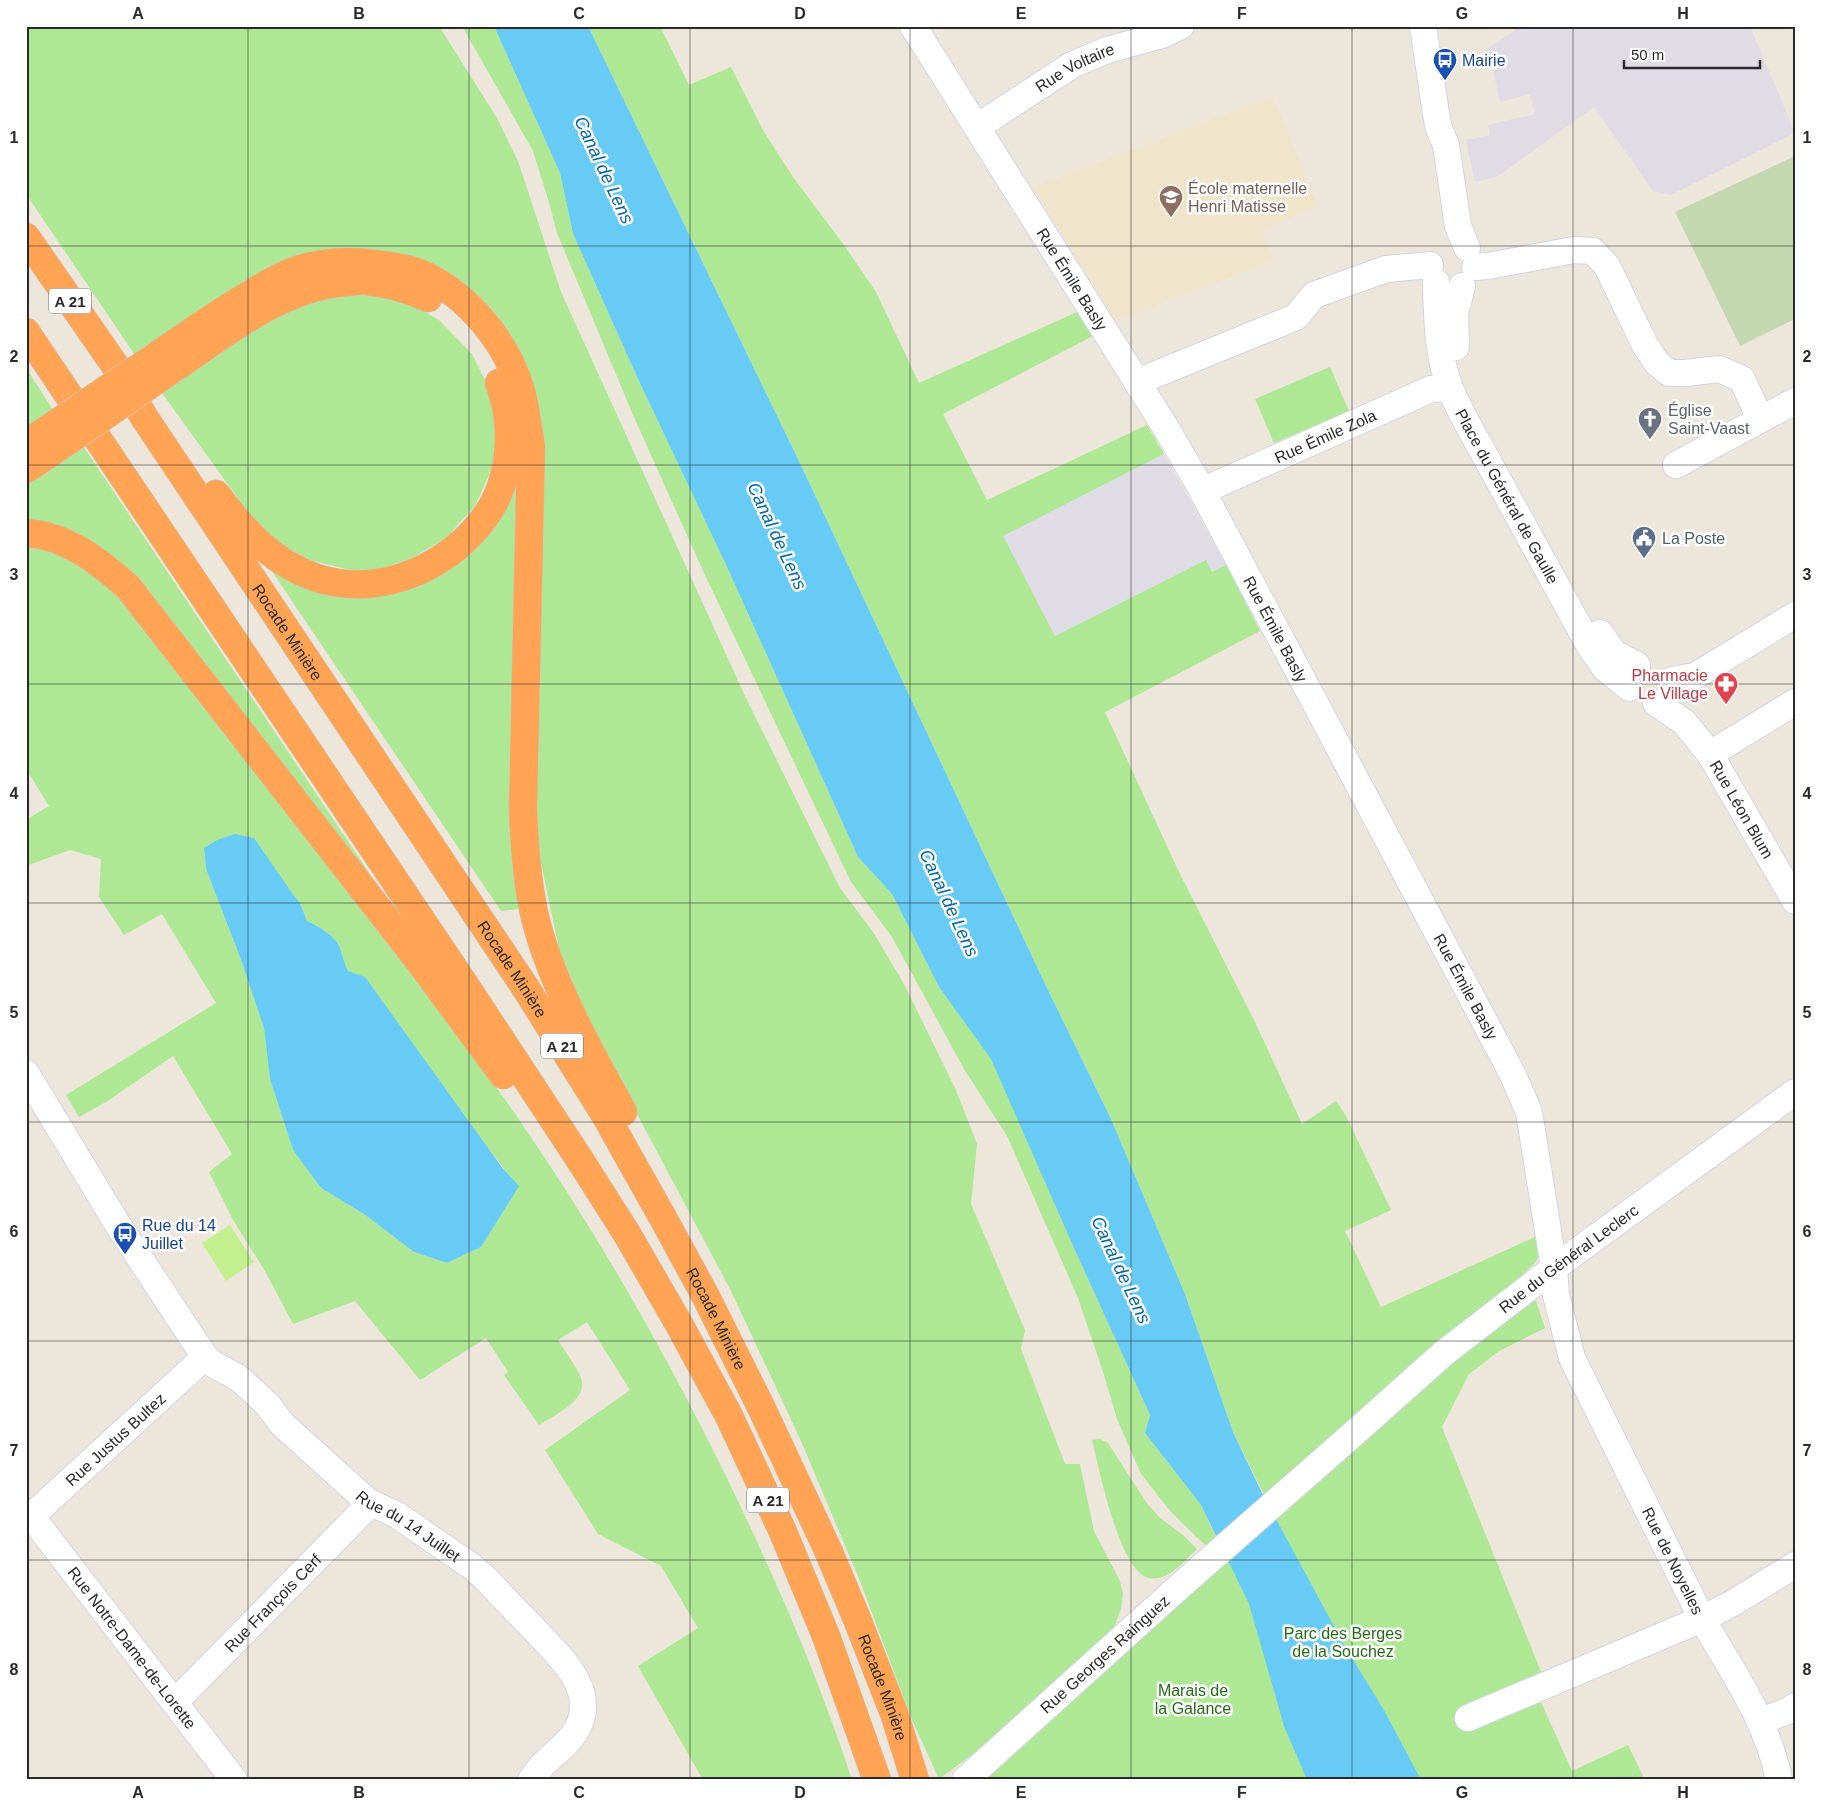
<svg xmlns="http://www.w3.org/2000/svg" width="1821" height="1806" font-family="Helvetica,sans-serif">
	<rect width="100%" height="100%" fill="#ede6db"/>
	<path fill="#dfdce5" d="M1522 26H1750L1795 133 1671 195 1653 191 1594 107 1498 176 1475 182 1466 140 1490 135 1488 125 1535 114 1530 94 1500 102 1491 60 1487 61 1486 59 1485 50Z
		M1164 454 1226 565 1212 572 1205 561 1055 636 1002 536Z"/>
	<path fill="#f0e5ca" d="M1273 96 1318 206 1262 230 1274 261 1116 321 1033 187Z"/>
	<path fill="#aee894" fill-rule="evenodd" d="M26 26H439L497 118 518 161 561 292 745 696 840 888 873 932 904 984 956 1090 977 1144 971 1204 1025 1330 1021 1349 1065 1464H1080L1094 1531 1120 1581 1123 1594 1121 1609 1114 1628 977 1751 939 1779 912 1720 860 1581 801 1441 730 1289 594 1033 559 949 537 844 527 369 422 263 137 358 26 194Z
		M462 26H494L560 173 573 234 638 379 727 567 858 857 892 894 939 987 992 1059 1073 1246 1150 1415 1145 1433 1201 1505 1216 1537 1207 1547 1171 1512 1141 1474 1117 1419 1104 1375 1078 1298 1007 1136 964 1069 892 937 851 882 704 573 633 415 557 233 550 206 533 151Z
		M588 26H660L689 85 731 67 764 132 793 177 844 245 876 292 919 383 1077 312 1093 336 943 414 987 500 1147 425 1164 454 1003 536 1055 636 1206 560 1212 572 1226 565 1260 631 1105 712 1179 872 1256 1024 1302 1124 1336 1101 1346 1116 1391 1210 1345 1231 1381 1307 1537 1236C1542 1260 1539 1259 1522 1275L1537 1304 1545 1328 1499 1351 1469 1374 1442 1427 1542 1674 1475 1729 1541 1702 1572 1771 1628 1745 1645 1780H986L1227 1561 1276 1519 1233 1432 1185 1294 1111 1119 1047 988 798 459Z
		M373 294 406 301 439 320 472 354 489 388 497 423 493 466 475 506 446 538 412 558 378 570H350L310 560 284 547 250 515 162 393C217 355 272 307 339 295 350 293 362 294 373 294Z
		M1330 367 1349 411 1274 443 1255 399Z
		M26 368 55 413 26 434Z
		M83 446 376 883 384 899 83 538 49 523 26 519V484Z
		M509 481 524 482 527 908 501 911 271 570 404 585Z
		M26 545C62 549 92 571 119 593 205 705 291 817 376 929 426 994 478 1059 524 1127 600 1238 666 1354 725 1474 773 1573 818 1675 852 1780H703L638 1666 698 1628 661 1566 598 1534 545 1450 630 1390 587 1322 558 1340C565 1352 576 1365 581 1378 589 1400 554 1415 539 1425L504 1375 508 1372 486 1338 420 1380 355 1301 293 1324 265 1271 233 1220 209 1172 232 1154 173 1056 106 1102 79 1117 66 1095 216 1003 162 914 124 935 99 897 101 859 70 850 26 866V820L49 806 26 769ZM217 840 292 893 300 903 307 921C318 926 336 936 340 948 343 956 344 963 348 971L518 1186 481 1247 447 1263 414 1252 364 1214 321 1188 293 1150 270 1079 264 1028 240 957 206 869 204 848Z
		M1100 1439 1108 1443 1146 1502 1159 1517 1183 1535 1197 1549C1184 1561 1168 1582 1149 1578 1119 1572 1099 1467 1092 1440Z"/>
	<path fill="#c3d8b1" d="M1795 156V319L1740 346 1675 212Z"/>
	<path fill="#c3f08f" d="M230 1225 254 1262 226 1281 202 1243Z"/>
	<path fill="#68cbf6" d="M494 26H588L798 459 1047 988 1111 1119 1185 1294 1233 1432 1262 1493 1343 1643 1385 1712 1421 1780H1307L1284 1726 1249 1604 1201 1505 1145 1433 1150 1415 1073 1246 991 1059 939 987 892 894 858 857 727 567 638 379 573 234 560 173Z
		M235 834 254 838 292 893 300 903 307 921C318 926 336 936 340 948 343 956 344 963 348 971L365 977 501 1166 519 1186 481 1247 447 1263 414 1252 364 1214 321 1188 293 1150 270 1079 264 1028 240 957 206 869 204 848 217 840Z"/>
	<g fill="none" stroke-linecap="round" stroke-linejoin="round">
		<defs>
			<g id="minor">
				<path id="s1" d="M913 26 1166 428 1198 483 1512 1073 1529 1112 1554 1268 1556 1295 1572 1358 1702 1619 1468 1718"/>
				<path d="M1423 26 1436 114 1439 129 1446 145 1458 226 1467 248"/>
				<path id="s2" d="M977 127 1072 65 1107 50 1162 35 1181 26"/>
				<path d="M1475 267 1488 266 1574 250 1593 251 1607 266 1645 345 1657 363 1669 373H1686L1719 369 1742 379 1760 419"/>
				<path id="s3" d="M1436 282C1437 317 1437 354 1450 388 1455 400 1461 412 1467 423L1589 645 1605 668 1629 688"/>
				<path d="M1456 347 1455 314 1462 286"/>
				<path d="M1137 382 1296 317 1314 295 1386 269 1430 265"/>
				<path d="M1676 465 1795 401"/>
				<path id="s4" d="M1202 491 1431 389 1450 388"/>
				<path d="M1600 633 1614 653 1637 665"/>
				<path d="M1672 680 1695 676 1795 615"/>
				<path id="s5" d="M1656 703 1684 722 1710 754 1795 901"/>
				<path d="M1710 754 1795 702"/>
				<path id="s6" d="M26 1073 118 1225 205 1357 213 1364 237 1377 243 1382 268 1405 282 1424 365 1499 371 1503 397 1515 471 1566 485 1578C501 1595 517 1612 533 1628 557 1654 599 1689 577 1729 566 1749 543 1759 531 1780"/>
				<path id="s7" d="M31 1516 234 1780"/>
				<path id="s8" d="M26 1521 205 1357"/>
				<path id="s9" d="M175 1702 371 1503"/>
				<path d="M1761 1721 1790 1710 1795 1706"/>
				<path id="s10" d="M965 1780 1180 1586 1351 1436 1444 1353 1554 1268 1795 1092"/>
				<path d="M1779 1780C1768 1721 1732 1671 1702 1619L1733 1603 1795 1565"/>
			</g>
			<g id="highway">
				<path id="s11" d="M26 237 114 364 144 417 525 987 604 1113 663 1218 705 1295 761 1407 827 1548 857 1619 895 1716 915 1780"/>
				<path d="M26 332 463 982 580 1160 627 1234 680 1326 729 1416 783 1532 826 1636 877 1780"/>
				<path d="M165 350C193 331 221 311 251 294 263 286 277 278 291 272 318 262 348 260 376 264 392 266 409 268 424 275 470 297 507 343 521 391 526 410 528 429 531 447L523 807C524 842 527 879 534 913 549 979 590 1052 623 1112"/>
				<path d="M177 366C229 331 282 287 347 282 353 282 359 280 366 281 388 283 408 289 428 298"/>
				<path d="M26 469 43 458"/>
				<path d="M216 494C243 530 272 563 317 578 382 599 456 565 491 508 512 473 514 420 499 383"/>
				<path d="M26 533C66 535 100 562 128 587L422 965 503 1075"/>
			</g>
		</defs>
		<use href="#minor" stroke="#d1d4e4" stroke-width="28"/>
		<use href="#highway" stroke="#c8c8c8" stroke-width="29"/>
		<use href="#minor" stroke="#fff" stroke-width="26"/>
		<use href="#highway" stroke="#ffa455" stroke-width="28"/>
		<defs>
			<path id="highway-bridge" d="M30 441 165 350
				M43 458 177 366"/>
		</defs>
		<use href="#highway-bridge" stroke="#c8c8c8" stroke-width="29" stroke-linecap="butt"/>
		<use href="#highway-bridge" stroke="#ffa455" stroke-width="28"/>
	</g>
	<path fill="none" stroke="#2a2a2a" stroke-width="1" stroke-opacity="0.55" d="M248 26V1780M469 26V1780M690 26V1780M910 26V1780M1131 26V1780M1352 26V1780M1573 26V1780M26 246H1795M26 465H1795M26 684H1795M26 903H1795M26 1122H1795M26 1341H1795M26 1560H1795"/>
	<defs>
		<symbol id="bus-pin" viewBox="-11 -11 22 30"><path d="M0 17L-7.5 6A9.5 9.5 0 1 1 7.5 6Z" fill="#1a4fb4" stroke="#fff"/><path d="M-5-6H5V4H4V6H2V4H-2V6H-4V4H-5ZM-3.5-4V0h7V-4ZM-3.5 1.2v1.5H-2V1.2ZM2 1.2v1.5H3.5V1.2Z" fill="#fff"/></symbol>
		<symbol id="school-pin" viewBox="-11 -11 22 30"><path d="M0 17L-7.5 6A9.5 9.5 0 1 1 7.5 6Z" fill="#8d6e63" stroke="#fff"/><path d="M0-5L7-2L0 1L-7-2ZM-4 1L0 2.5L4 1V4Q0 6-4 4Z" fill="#fff"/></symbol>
		<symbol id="church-pin" viewBox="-11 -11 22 30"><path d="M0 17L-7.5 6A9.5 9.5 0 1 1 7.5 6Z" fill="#6b7280" stroke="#fff"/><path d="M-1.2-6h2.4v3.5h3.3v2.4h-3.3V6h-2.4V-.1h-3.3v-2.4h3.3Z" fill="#fff"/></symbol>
		<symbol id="civic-pin" viewBox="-11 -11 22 30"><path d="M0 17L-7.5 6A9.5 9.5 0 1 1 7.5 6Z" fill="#5c6f8a" stroke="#fff"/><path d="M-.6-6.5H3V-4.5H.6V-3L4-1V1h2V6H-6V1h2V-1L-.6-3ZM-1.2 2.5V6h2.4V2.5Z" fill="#fff"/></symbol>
		<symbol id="pharmacy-pin" viewBox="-11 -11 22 30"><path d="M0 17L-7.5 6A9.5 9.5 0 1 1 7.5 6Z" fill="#e0444e" stroke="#fff"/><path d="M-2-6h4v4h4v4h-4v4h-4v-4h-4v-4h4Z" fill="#fff"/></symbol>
	</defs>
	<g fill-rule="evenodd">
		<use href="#bus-pin" x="1431" y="46" width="28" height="38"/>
		<use href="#school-pin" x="1157" y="183" width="28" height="38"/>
		<use href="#church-pin" x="1636" y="405" width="28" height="38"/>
		<use href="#civic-pin" x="1630" y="524" width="28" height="38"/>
		<use href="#pharmacy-pin" x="1712" y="670" width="28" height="38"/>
		<use href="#bus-pin" x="111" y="1220" width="28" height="38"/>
	</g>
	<g text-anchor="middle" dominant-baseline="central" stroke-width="5" stroke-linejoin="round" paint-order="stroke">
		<g fill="#fff" stroke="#6a6a6a" stroke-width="1">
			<rect x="49" y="288.5" width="42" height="25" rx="4"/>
			<rect x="541" y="1033.5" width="42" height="25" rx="4"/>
			<rect x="747" y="1487.5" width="42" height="25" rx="4"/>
		</g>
		<g font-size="15" font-weight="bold" fill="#2a2a2a">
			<text x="70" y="301">A 21</text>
			<text x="562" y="1046">A 21</text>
			<text x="768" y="1500">A 21</text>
		</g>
		<g font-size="16" fill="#164399" stroke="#fff" text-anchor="start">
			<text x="1462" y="60">Mairie</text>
			<text x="142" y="1225">Rue du 14<tspan x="142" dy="18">Juillet</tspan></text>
		</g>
		<g font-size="16" fill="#2a2a2a" stroke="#fff">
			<text stroke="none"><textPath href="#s2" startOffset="115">Rue Voltaire</textPath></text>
			<text stroke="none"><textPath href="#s1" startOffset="299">Rue Émile Basly</textPath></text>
			<text stroke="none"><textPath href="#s4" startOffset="135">Rue Émile Zola</textPath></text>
			<text stroke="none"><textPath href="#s3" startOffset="230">Place du Général de Gaulle</textPath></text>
			<text stroke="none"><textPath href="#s1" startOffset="704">Rue Émile Basly</textPath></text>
			<text stroke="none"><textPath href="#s11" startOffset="474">Rocade Minière</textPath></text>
			<text stroke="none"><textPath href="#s5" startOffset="139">Rue Léon Blum</textPath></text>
			<text stroke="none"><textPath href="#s11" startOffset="879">Rocade Minière</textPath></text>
			<text stroke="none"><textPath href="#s1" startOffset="1109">Rue Émile Basly</textPath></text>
			<text stroke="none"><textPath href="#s10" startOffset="798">Rue du Général Leclerc</textPath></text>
			<text stroke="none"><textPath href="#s11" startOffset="1284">Rocade Minière</textPath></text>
			<text stroke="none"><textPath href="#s8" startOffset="121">Rue Justus Bultez</textPath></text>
			<text stroke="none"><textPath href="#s6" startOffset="602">Rue du 14 Juillet</textPath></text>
			<text stroke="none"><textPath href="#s1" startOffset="1726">Rue de Noyelles</textPath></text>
			<text stroke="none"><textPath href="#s9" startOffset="139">Rue François Cerf</textPath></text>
			<text stroke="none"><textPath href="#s7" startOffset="166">Rue Notre-Dame-de-Lorette</textPath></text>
			<text stroke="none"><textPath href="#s10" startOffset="188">Rue Georges Rainguez</textPath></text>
			<text stroke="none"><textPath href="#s11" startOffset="1689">Rocade Minière</textPath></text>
		</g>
		<g font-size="16" fill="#785e54" stroke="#fff" text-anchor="start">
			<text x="1188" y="188">École maternelle<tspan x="1188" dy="18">Henri Matisse</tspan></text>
		</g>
		<g font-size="16" fill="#5b616d" stroke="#fff" text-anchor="start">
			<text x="1668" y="410">Église<tspan x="1668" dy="18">Saint-Vaast</tspan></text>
		</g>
		<g font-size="16" fill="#4e5e75" stroke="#fff" text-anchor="start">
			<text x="1662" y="538">La Poste</text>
		</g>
		<g font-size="16" fill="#be3a42" stroke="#fff" text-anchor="end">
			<text x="1708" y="675">Pharmacie<tspan x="1708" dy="18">Le Village</tspan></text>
		</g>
		<g font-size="16" fill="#246c15" stroke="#fff">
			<text x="1343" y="1633">Parc des Berges<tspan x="1343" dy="18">de la Souchez</tspan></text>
			<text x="1193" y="1690">Marais de<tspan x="1193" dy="18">la Galance</tspan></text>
		</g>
		<g font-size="18" font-style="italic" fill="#0568a4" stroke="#fff">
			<text transform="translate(604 170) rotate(65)">Canal de Lens</text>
			<text transform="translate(777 536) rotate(65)">Canal de Lens</text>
			<text transform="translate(949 903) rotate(65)">Canal de Lens</text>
			<text transform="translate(1121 1270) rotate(65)">Canal de Lens</text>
		</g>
	</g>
	<rect width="1821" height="1806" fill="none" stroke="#ffffff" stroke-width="55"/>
	<path d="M1624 60v8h136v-8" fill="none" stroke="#2a2a2a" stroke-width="2.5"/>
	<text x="1631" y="60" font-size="15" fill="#2a2a2a" stroke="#ffffff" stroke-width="4" paint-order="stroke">50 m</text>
	<rect x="28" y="28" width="1766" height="1750" fill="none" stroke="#2a2a2a" stroke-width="2"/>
	<g font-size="16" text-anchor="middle" font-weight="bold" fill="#2a2a2a">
		<text x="138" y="19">A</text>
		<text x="359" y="19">B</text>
		<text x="579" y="19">C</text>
		<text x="800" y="19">D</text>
		<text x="1021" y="19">E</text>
		<text x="1242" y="19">F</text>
		<text x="1462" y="19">G</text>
		<text x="1683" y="19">H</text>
		<text x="14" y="143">1</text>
		<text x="1807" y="143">1</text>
		<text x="14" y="362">2</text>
		<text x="1807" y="362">2</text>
		<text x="14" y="580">3</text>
		<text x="1807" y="580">3</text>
		<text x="14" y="799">4</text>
		<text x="1807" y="799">4</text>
		<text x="14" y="1018">5</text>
		<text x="1807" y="1018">5</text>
		<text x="14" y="1237">6</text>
		<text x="1807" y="1237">6</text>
		<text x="14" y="1456">7</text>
		<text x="1807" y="1456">7</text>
		<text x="14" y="1675">8</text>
		<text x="1807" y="1675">8</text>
		<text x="138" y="1798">A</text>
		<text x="359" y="1798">B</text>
		<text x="579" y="1798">C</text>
		<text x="800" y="1798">D</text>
		<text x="1021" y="1798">E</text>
		<text x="1242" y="1798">F</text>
		<text x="1462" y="1798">G</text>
		<text x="1683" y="1798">H</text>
	</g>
</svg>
